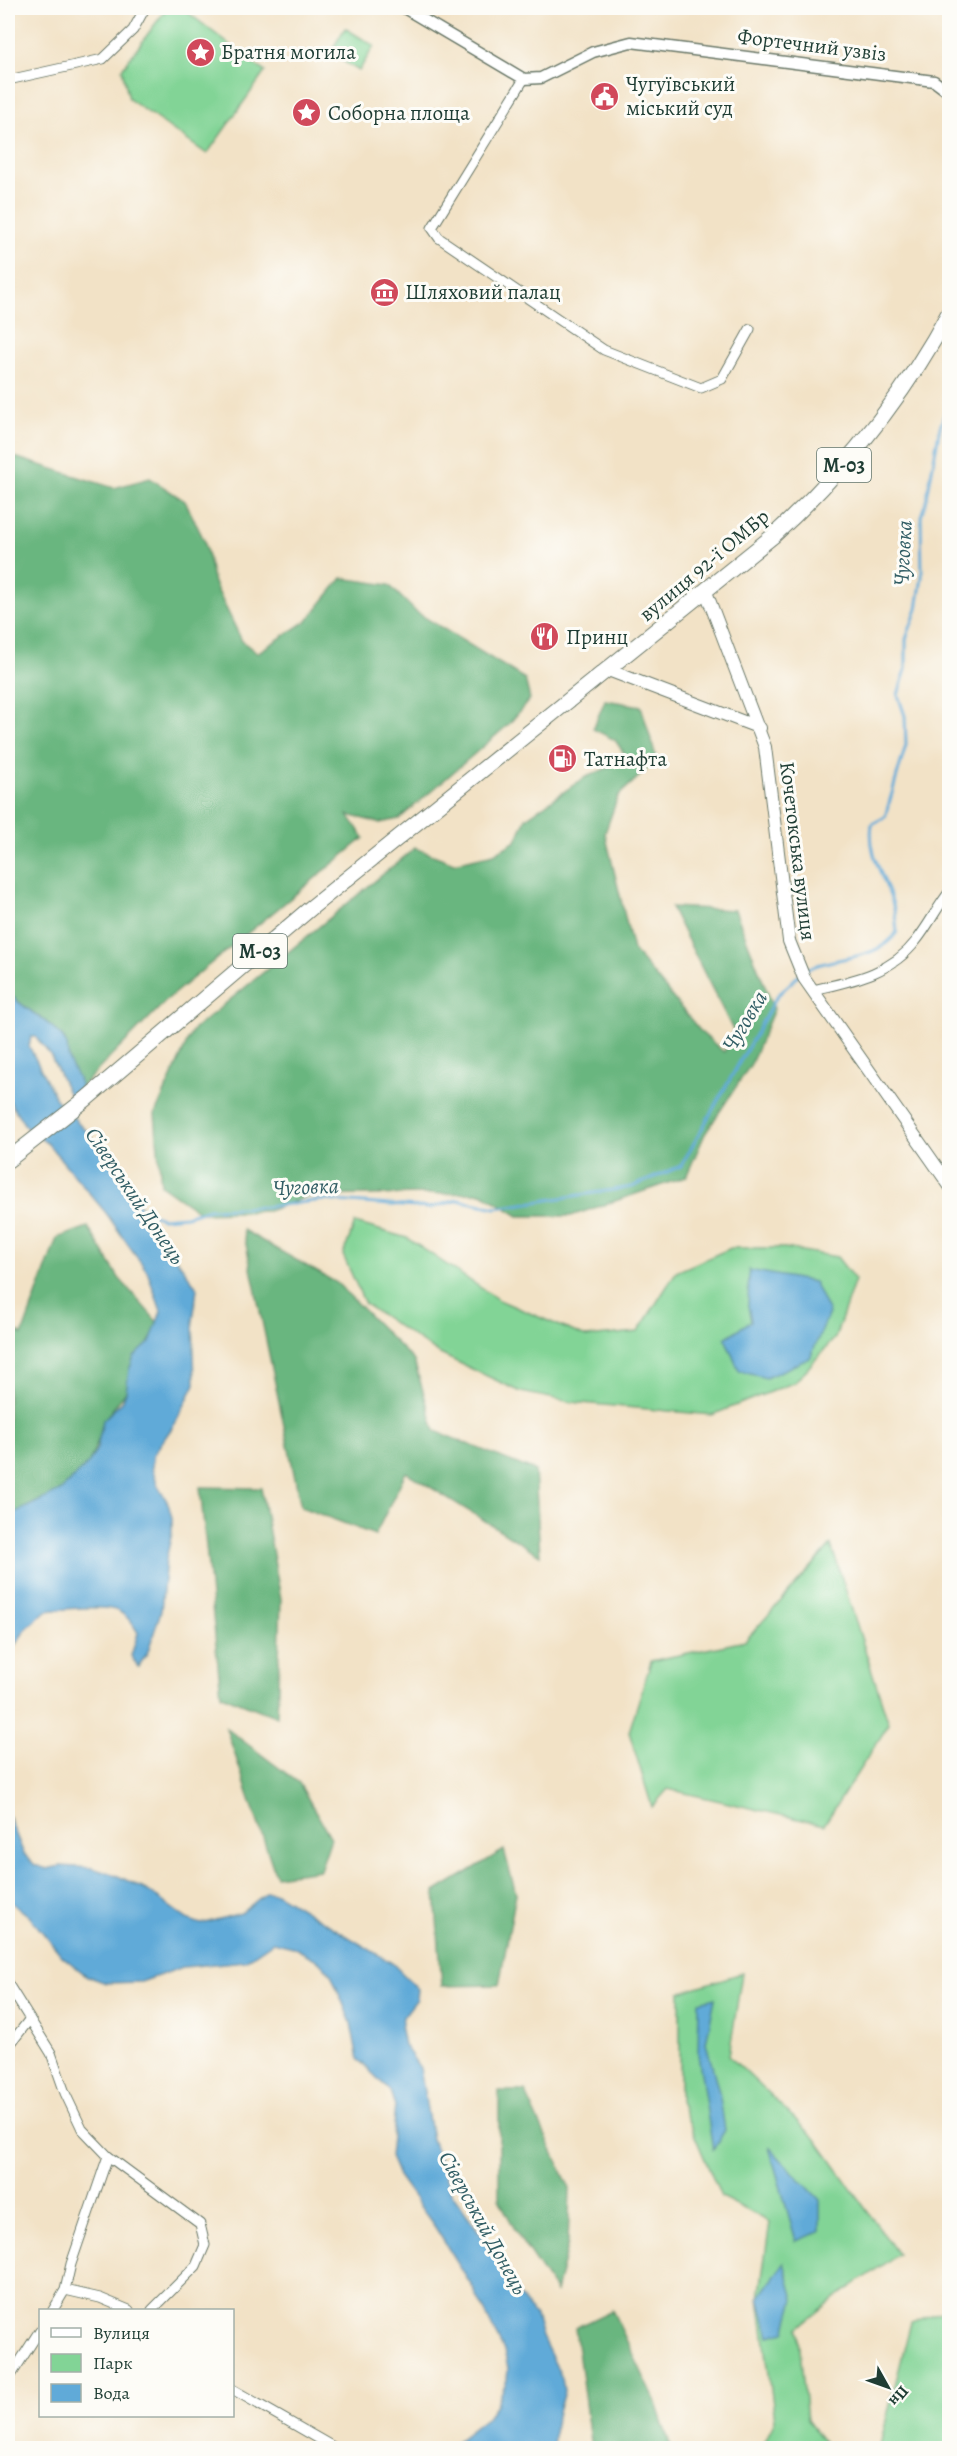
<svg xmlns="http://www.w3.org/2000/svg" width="957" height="2456" font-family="Alegreya,serif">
	<rect width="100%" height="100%" fill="#fdfcf7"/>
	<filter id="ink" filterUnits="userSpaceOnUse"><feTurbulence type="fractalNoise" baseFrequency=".0167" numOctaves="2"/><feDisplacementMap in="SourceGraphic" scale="12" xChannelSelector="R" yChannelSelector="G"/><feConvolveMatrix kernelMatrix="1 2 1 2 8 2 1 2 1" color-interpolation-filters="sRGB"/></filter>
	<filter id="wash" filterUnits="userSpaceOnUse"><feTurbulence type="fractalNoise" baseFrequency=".008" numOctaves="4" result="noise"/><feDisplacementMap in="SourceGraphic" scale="24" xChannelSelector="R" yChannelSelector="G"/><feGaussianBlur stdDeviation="1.35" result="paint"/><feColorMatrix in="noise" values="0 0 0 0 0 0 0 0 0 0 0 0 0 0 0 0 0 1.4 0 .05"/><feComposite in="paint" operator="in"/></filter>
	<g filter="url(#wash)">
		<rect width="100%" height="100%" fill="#f2e2c6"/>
		<path fill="#82d496" stroke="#508865" stroke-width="1.5" d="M167 8H182L265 72 207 154 129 99 122 69Z
			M345 28 374 46 359 71 330 53Z
			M355 1223 407 1238 499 1300 586 1337 638 1332 676 1272 731 1248H785L837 1257 855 1280 835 1338 795 1382 712 1415 571 1402 521 1392 440 1354 365 1304 343 1255Z
			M831 1545 889 1724 824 1825 668 1789 652 1807 629 1732 651 1661 745 1641Z
			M742 1973 729 2056 815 2138 898 2254 839 2295 798 2328 807 2420 828 2448H762L775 2420 759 2298 770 2222 721 2197 680 2101V1992Z
			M949 2309V2448H879L911 2322Z"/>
		<path fill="#69b67f" stroke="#447a5a" stroke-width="1.5" d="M8 455 114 488 150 478 185 501 204 540 214 583 242 641 257 653 307 621 342 578 389 585 416 612 525 679 530 699 509 724 399 819 380 823 348 815 364 838 171 996 81 1087C77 1079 70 1067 68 1058 66 1049 69 1043 62 1036 46 1018 23 1009 8 992Z
			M605 700 641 706 657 760 618 796 605 833 633 950 702 1033 724 1052 734 1032 671 907 735 910 774 1009 751 1064 705 1134 686 1177 571 1216H519L482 1193 308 1196 268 1211 201 1213 161 1185 155 1114 192 1031 415 848 454 863 494 854 516 841 526 818 584 778 628 759 615 740 593 729Z
			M88 1227 119 1278 159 1324 145 1349 138 1353 126 1392 108 1415 89 1463 60 1491 8 1516V1324L22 1335 57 1238Z
			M243 1230 337 1283 414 1361 435 1431 535 1471 540 1555 406 1472 375 1535 301 1507Z
			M200 1487 261 1488 281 1599 277 1717 221 1695Z
			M226 1728 299 1783 331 1838 320 1870 276 1876Z
			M504 1850 516 1894 499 1985 442 1986 435 1892Z
			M499 2091H525L570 2189 568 2243 556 2292 520 2239 499 2199Z
			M612 2310 655 2400 671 2448H591L575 2328Z"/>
		<path fill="#60aad8" stroke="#407486" stroke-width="1.5" d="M8 992C22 1009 57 1024 66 1043 69 1049 67 1055 69 1061 73 1070 81 1080 81 1091L72 1097 69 1095 51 1056 36 1037H31L29 1046 56 1099 91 1136 197 1288 193 1322 195 1384 176 1422 153 1455 152 1468 157 1484 168 1503 172 1518V1533L166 1559 161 1611 147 1654 138 1667 131 1656 138 1633C133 1624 128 1616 118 1611 104 1605 63 1609 46 1611L26 1629 8 1655V1516L60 1491 89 1463 97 1448 103 1420 122 1402 126 1392 129 1370 134 1357 150 1342 161 1311 147 1271 106 1213 48 1144 28 1130 8 1099Z
			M749 1270 814 1282 829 1313 810 1358 766 1378 739 1371 725 1338 751 1321 748 1306Z
			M8 1815 24 1854 35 1865 47 1869 60 1866 92 1868 118 1876 148 1891 187 1919 201 1924 241 1913 267 1892 276 1893 392 1963 418 1989 417 1999 403 2017 401 2030 404 2045 420 2068 432 2139 451 2192 487 2243 516 2292 536 2316 542 2337 562 2378 564 2391 555 2423 553 2448H448L486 2418 497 2403 507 2380 508 2368 504 2351 473 2288 435 2227 398 2176 390 2157 395 2106 390 2091 358 2059 351 2023 331 1974 319 1961 293 1947 273 1942 245 1961 183 1967 141 1982 106 1983 87 1976 62 1956 29 1916 8 1900Z
			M715 1998 706 2043 719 2092 725 2130 713 2150 698 2054 699 2002Z
			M769 2147 820 2200V2232L796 2241Z
			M784 2263 794 2299 785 2332 769 2336 759 2298Z"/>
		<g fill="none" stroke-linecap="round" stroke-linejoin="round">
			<path stroke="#60aad8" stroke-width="3" d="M805 970C834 955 877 962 897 932 896 925 896 917 894 909 887 879 867 857 872 824L885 817 906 745 905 716 898 695 906 669V639L917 609 922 577 921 516 926 502 940 427 950 399
				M143 1211 162 1218 186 1216 209 1209 265 1207 323 1200 430 1208 458 1200 496 1208 632 1187 681 1166 777 996 800 974"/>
		</g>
	</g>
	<g filter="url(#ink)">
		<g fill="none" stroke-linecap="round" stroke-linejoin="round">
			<defs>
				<path id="minor" d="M524 79 432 228 439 238 604 350 701 388 722 379 750 329
					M8 80 103 59 133 30 145 8
					M813 990C851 981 891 974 916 941 929 925 937 907 950 891
					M8 1984 51 2053 65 2093 82 2129 108 2156 200 2224 205 2245 196 2266 152 2310
					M8 2047 29 2020
					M65 2290 100 2298 129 2310
					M53 2310 65 2290 71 2264 108 2156
					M8 2380 40 2330
					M232 2389 335 2448"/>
				<path id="tertiary" d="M404 8 524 79 541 78 593 52 631 42 934 81 950 93"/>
				<path id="secondary" d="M706 592 765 747 789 941 804 978 950 1186
					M608 670 760 728"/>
				<path id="trunk" d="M8 1160 86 1099 312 907 773 536C845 470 904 397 950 311"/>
			</defs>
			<use href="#minor" stroke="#697767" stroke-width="11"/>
			<use href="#tertiary" stroke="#697767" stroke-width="13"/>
			<use href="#secondary" stroke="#697767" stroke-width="14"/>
			<use href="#trunk" stroke="#697767" stroke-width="17"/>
			<use href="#minor" stroke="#fff" stroke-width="9"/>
			<use href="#tertiary" stroke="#fff" stroke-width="10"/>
			<use href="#secondary" stroke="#fff" stroke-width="12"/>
			<use href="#trunk" stroke="#fff" stroke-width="15"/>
		</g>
	</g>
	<defs>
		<symbol id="sight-disc" viewBox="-11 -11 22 22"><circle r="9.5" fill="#d1495b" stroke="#fdfcf7"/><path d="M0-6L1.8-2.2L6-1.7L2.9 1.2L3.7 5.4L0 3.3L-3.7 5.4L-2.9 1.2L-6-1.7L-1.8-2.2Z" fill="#fff"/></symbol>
		<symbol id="civic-disc" viewBox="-11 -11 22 22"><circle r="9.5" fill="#d1495b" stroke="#fdfcf7"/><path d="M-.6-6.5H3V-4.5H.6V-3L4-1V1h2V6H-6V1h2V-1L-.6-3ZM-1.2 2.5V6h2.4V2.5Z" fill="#fff"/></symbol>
		<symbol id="museum-disc" viewBox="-11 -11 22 22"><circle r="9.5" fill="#d1495b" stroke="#fdfcf7"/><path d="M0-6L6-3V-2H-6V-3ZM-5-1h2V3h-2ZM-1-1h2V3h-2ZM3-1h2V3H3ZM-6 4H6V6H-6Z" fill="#fff"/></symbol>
		<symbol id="restaurant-disc" viewBox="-11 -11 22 22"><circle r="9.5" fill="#d1495b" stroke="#fdfcf7"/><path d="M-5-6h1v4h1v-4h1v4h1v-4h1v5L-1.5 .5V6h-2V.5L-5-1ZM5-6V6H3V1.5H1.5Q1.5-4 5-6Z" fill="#fff"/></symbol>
		<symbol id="fuel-disc" viewBox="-11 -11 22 22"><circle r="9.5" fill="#d1495b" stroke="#fdfcf7"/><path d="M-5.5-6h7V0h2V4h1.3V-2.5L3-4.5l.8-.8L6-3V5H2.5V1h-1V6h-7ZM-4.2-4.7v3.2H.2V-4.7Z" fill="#fff"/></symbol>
	</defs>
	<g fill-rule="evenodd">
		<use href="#sight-disc" x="184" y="36" width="33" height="33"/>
		<use href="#civic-disc" x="588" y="80" width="33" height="33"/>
		<use href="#sight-disc" x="290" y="96" width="33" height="33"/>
		<use href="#museum-disc" x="368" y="276" width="33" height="33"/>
		<use href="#restaurant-disc" x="528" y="620" width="33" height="33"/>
		<use href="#fuel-disc" x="546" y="742" width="33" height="33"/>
	</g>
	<g text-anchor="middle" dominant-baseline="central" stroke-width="6" stroke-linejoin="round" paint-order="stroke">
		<g fill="#fdfcf7" stroke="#62766e" stroke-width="1.5">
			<rect x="817" y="448" width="54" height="34" rx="4.5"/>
			<rect x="233" y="934" width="54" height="34" rx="4.5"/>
		</g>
		<g font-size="20" font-weight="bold" fill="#1f3d34">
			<text x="844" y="465">М-03</text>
			<text x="260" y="951">М-03</text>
		</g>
		<g font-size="21" fill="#1f3d34" stroke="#fdfcf7">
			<text transform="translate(812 45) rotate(7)">Фортечний узвіз</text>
			<text transform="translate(704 565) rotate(-40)">вулиця 92-ї ОМБр</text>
			<text transform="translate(798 851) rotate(83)">Кочетокська вулиця</text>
		</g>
		<g font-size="21" fill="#1f3d34" stroke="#fdfcf7" text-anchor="start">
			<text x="221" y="52">Братня могила</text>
			<text x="626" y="84">Чугуївський<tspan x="626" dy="24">міський суд</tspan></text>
			<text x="328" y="113">Соборна площа</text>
			<text x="405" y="292">Шляховий палац</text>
			<text x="566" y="637">Принц</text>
			<text x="584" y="759">Татнафта</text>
		</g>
		<g font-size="22" font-style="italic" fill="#325e65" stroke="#fdfcf7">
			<text transform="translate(903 553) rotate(-87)">Чуговка</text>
			<text transform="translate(745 1021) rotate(-59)">Чуговка</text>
			<text transform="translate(306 1187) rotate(-2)">Чуговка</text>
			<text transform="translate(135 1196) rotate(56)">Сіверський Донець</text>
			<text transform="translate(483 2223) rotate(61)">Сіверський Донець</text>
		</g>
	</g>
	<rect width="957" height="2456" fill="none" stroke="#fdfcf7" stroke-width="30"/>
	<rect x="39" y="2309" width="195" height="108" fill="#fdfcf7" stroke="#a4b0a9" stroke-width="1.5"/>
	<rect x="51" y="2328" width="30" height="9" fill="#ffffff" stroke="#a4b0a9" stroke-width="1.5"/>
	<text x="93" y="2339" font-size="18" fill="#1f3d34">Вулиця</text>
	<rect x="51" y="2354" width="30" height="18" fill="#82d496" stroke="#a4b0a9" stroke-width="1.5"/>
	<text x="93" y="2369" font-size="18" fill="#1f3d34">Парк</text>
	<rect x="51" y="2384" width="30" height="18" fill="#60aad8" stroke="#a4b0a9" stroke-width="1.5"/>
	<text x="93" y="2399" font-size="18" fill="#1f3d34">Вода</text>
	<g transform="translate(888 2387) rotate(130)" stroke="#fdfcf7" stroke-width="4.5" paint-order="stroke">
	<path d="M0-4.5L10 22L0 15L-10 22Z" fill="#1f3d34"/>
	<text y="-9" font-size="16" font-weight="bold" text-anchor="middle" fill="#1f3d34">Пн</text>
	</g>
</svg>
